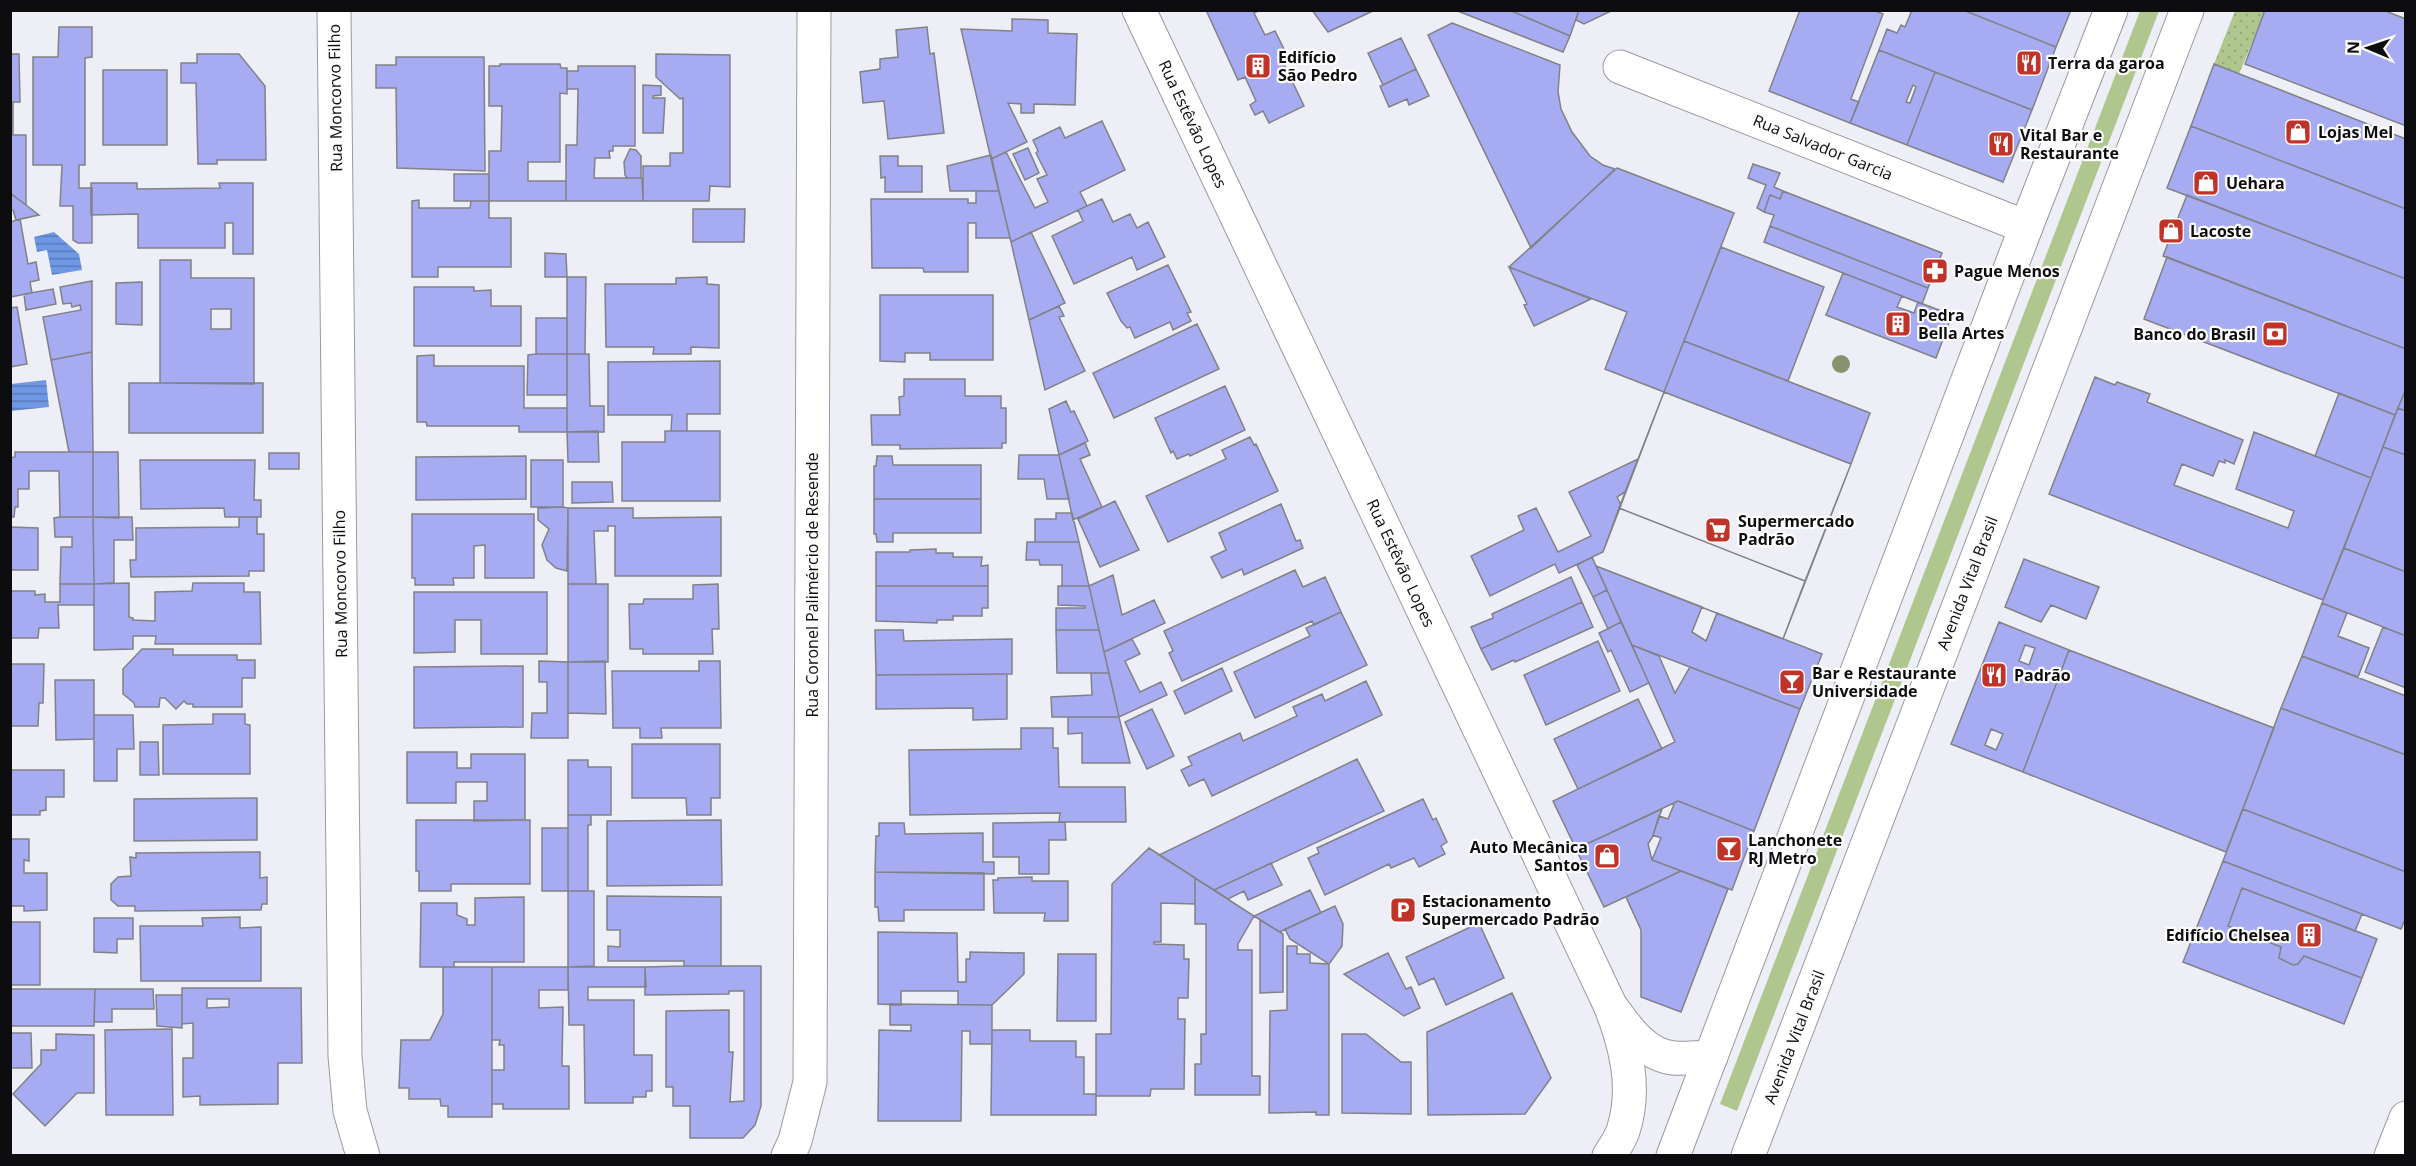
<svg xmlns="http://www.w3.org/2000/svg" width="2416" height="1166" font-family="'Open Sans',sans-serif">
	<defs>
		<pattern id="garden-dots" width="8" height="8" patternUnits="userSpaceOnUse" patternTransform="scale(1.5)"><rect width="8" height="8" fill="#afc68e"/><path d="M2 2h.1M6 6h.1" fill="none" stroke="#95a979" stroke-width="1.8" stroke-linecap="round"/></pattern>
		<pattern id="water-rules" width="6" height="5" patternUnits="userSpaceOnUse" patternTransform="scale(1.5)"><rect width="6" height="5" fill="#6e98e5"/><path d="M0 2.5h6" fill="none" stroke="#597ab8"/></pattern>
	</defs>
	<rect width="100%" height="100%" fill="#eeeff6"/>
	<path fill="#afc68e" d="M2140 11H2159L1737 1111 1720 1104Z"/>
	<path fill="url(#garden-dots)" d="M2235 11H2265L2239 74 2214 64Z"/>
	<path fill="url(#water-rules)" d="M54 232 79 254 82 270 52 275 47 250 37 252 34 237Z
		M46 380 49 407 11 411V384Z"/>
	<path fill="#a7abf1" stroke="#818188" stroke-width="1.5" fill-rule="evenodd" d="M1206 10H1260L1254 13 1265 35 1275 31 1286 53 1280 56 1304 106 1269 123 1263 111 1255 115 1250 105 1256 101 1245 77 1238 80Z
		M1312 10H1375L1328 32Z
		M1455 10H1509L1570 36 1563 52Z
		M1509 10H1579L1570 36Z
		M1579 10H1613L1584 24 1576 20Z
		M1800 10H1873L1883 14 1851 99 1859 102 1850 123 1769 91Z
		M1912 10H1963L2056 47 2032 110 1879 50 1887 29 1897 33 1901 25 1905 27Z
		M1963 10H2071L2056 47Z
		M2265 10H2383L2406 19V126L2245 64Z
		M1012 19 1048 20V33L1077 34 1075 105 1034 104V113H1021V104L1008 103 1027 142 991 159 961 29 1012 31Z
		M1452 23 1560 65 1558 92 1561 109 1572 132 1590 156 1603 165 1615 169 1531 248 1428 35Z
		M59 27H92V57L85 58V165H79V188H92V243H78L73 240V206H60L62 165H33V57H58Z
		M927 27 930 54 934 53 944 133 888 139 884 101 863 103 860 72 880 69V59L898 57 896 30Z
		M1401 38 1416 69 1383 85 1368 53Z
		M1879 50 1935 72 1907 145 1850 123ZM1913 85 1916 87 1910 103 1906 102Z
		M10 54H19L20 102H13V135H26V205L10 193Z
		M197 54H239L265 86 266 160H217V164H198L196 83H181V63H197Z
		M656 54 730 55V187L710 186 709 201H643V166H670V153H683V98L680 99 656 77Z
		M396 57H484L485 171 397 168 396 88H376V65H396Z
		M500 64H560L561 68H567V94L560 93V162H528V181H566V201H489V151H501L502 106H489V66H500Z
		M2214 64 2406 139V209L2191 126Z
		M578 66H635V146H613V151H609L610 158H595L594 178H642L643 201H566V145H577L578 89H567V71H578Z
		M1416 69 1429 96 1409 105 1407 99 1389 107 1380 86Z
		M103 70H167V145H103Z
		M1935 72 2032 110 2003 182 1907 145Z
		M643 85 661 86V95L653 96V98H665L663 133H643Z
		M1102 121 1125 170 1080 192 1087 206 1011 242 991 159 1006 152 1035 208 1048 202 1037 179 1047 175 1036 153 1038 151 1033 140 1060 127 1065 138Z
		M2191 126 2406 209V279L2167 188Z
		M1028 148 1039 173 1025 180 1013 154Z
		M630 149 636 150 641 156V178H627L625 175 624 162Z
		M991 155 999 191H950L947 166Z
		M880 156H898V166H922V192H885V177L881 178Z
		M1753 164 1780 173 1774 187 1783 191 1780 199 1770 195 1764 212 1757 208 1766 185 1748 178Z
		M1617 168 1734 213 1664 392 1605 369 1627 312 1509 267Z
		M454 174H489V201H454Z
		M91 183H137V189L220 188 219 183H253V254H233V223H225V248H138V214L91 215Z
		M976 191H999L1010 238H976V223H968V272H924L923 268H872L871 199H968V203H976Z
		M1783 191 1942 253 1928 288 1770 226 1774 215 1764 212 1770 195 1780 199Z
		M10 193 26 205 39 215 16 220 13 210 10 211Z
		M2187 195 2406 279V349L2163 256Z
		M1102 199 1113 222 1130 214 1137 228 1148 222 1165 257 1137 270 1132 257 1074 284 1052 236 1083 221 1078 210Z
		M419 200V208H470L471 201H489V218H511V267H438V277H412V201Z
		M693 209H745L744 242H693Z
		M20 219 28 264 36 262 39 280 30 282 32 293 10 297V222Z
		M1770 226 1928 288 1922 304 1764 242Z
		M1031 232 1065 303 1029 320 1011 242Z
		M1721 247 1824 287 1788 381 1684 341Z
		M545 253 566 254 567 277H545Z
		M2167 257 2406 349V389L2395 415 2144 319Z
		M160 260H191V278H254V384L160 383ZM211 309H231V329H211Z
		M1168 265 1191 312 1187 313 1191 321 1173 330 1170 322 1135 338 1130 327 1127 328 1121 321 1107 293Z
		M1509 267 1591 299 1534 326 1524 305 1527 304Z
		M1843 273 1902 296 1897 307 1914 313 1918 302 1952 315 1936 358 1826 315Z
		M567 277H586L585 354H567Z
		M707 277V284L719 285V348L691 347V354H653L654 347H606L605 284H676V278Z
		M92 281V352L51 360 43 317 81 310 80 305 72 307 71 303 63 304 60 287Z
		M142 282V325L116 324V283Z
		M414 287H474V291L491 290V306H521V346H414Z
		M53 289 56 304 26 310 24 294Z
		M880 295H993V360H930V353H905V362L880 361Z
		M1059 306 1064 316 1059 317 1085 371 1045 390 1029 320Z
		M17 307 27 364 10 367V308Z
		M536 318H567V354H536Z
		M1197 324 1219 369 1114 418 1093 373Z
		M1684 341 1870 413 1851 464 1664 392Z
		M92 352 93 452H69L51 360Z
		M536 354H567V395H527L528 355Z
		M567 354H589L590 406H604V432H567Z
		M434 355V366H524V408H567V432H519V426H427L426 422H417V356Z
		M720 361V414H687V431H671L672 415H608V362Z
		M2095 377 2115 385 2117 382 2150 394 2147 402 2243 440 2234 464 2225 460V463L2219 461 2213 476 2182 464 2174 485 2288 528 2294 511 2236 489 2254 432 2371 478 2323 600 2049 494Z
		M904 379H965V396H1001V408H1006V443H1002V448L900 449V445H872L871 415H900L899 397 904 396Z
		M129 383H263V433H129Z
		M1225 386 1245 430 1190 456 1189 454 1177 459 1173 451 1171 453 1155 418Z
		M2406 389V411L2398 408Z
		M1664 392 1851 464 1783 639 1596 566 1592 557 1603 552Z
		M1664 392 1851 464 1805 581 1619 508Z
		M2339 393 2395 415 2371 478 2315 456Z
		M1066 401 1071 412 1074 411 1088 441 1059 455 1049 409Z
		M2398 408 2406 411V455L2383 447Z
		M598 431 599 462H568L567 432Z
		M665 431H720V501H622V442H665Z
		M1250 437 1254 445 1256 444 1278 491 1168 542 1146 496 1226 459 1222 450Z
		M1085 443 1090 455 1080 459 1102 507 1073 520 1059 455Z
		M2383 447 2406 455V572L2344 548Z
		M15 452H93V517H60L59 471H29V489H18V507H15L14 517H10V458L15 457Z
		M93 452H118L119 518 93 517Z
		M269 453H299V469H269Z
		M1019 455H1059L1069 499H1047L1044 479H1018Z
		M526 456V499L416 500V457Z
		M877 456H892L893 465H981V499H874V466H876Z
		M1638 459 1625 492 1617 497 1621 505 1603 552 1559 573 1555 564 1490 596 1471 556 1524 530 1518 516 1536 508 1558 552 1591 536 1569 492Z
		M140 460H255L254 500H261V517H225L224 508 141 509Z
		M531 460H563V507H531Z
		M572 482H612L613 502 572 503Z
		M874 499H981V533H893V542H877L876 534H874Z
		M1115 501 1139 550 1100 567 1078 519Z
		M1281 504 1296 541 1300 540 1303 548 1244 575 1242 569 1222 578 1211 557 1226 550 1219 533Z
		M563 507 568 508 567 571 556 568 547 560 542 545 549 529 538 520V508Z
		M568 508H633V518L721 517V576H615V526H608V531H594L596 584H568Z
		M1619 508 1805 581 1783 639 1596 566 1592 557 1603 552Z
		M1056 513H1072L1079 542H1035V519H1056Z
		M412 514H534V578H485V545L474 546V578H453L454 585H415V578H412Z
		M60 517H93L94 584H60L61 547H72V537H55L54 518Z
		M93 517H132L133 540H114V583L94 584Z
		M239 517H257V534H264V571H249V576L131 577 130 560H136V528L239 527Z
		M10 527 38 528V570H10Z
		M1027 542H1079L1089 586H1062V565H1040L1039 560H1026Z
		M2344 548 2406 572V636L2322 603Z
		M936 549V553H953V557H982L981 566 988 565V586H876V552H910V550Z
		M1592 557 1607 590 1593 597 1577 565Z
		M2024 559 2099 587 2086 619 2051 605 2041 622 2005 607Z
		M1596 566 1702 607 1692 632 1706 641 1717 613 1822 654 1800 709 1632 645Z
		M1295 570 1303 587 1325 577 1341 612 1314 625 1312 621 1182 681 1169 653 1173 651 1164 631Z
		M1113 575 1122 615 1154 600 1165 623 1104 652 1089 586Z
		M1571 577 1582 602 1481 649 1471 627 1493 618 1492 614Z
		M129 583V617L133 618V620L155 621V592L192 591 193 583H244V592H260L261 644H155L156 636H133V649L94 650V584Z
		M60 584H94V605H58L59 628H39L38 638H10V591H35V595L45 594V602H60Z
		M568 584H608V662H568Z
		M718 584 719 629H712L713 654H643V649H630L629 604H643L644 599H693V585Z
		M876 586H988V608H982V616H953V620H937V623L876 621Z
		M1058 586H1089L1099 630H1056V608H1085V606L1058 605Z
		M1607 590 1621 622 1608 629 1593 597Z
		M414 592H547V654H481V620H455V652L414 653Z
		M1582 602 1593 627 1515 662 1514 660 1492 670 1481 649Z
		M2322 603 2347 613 2338 636 2369 648 2358 677 2302 656Z
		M1341 612 1367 665 1255 718 1234 672 1310 636 1306 628Z
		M1621 622 1649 683 1630 692 1611 650 1608 652 1599 633Z
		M1999 622 2069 650 2023 772 1951 744ZM2025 645 2035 648 2029 665 2019 661ZM1991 729 2003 734 1996 750 1985 745Z
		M2383 627 2406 636V688L2365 672Z
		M875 630H903L904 641 1012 639V674L876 675Z
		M1056 630H1099L1109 673H1057Z
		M1132 639 1140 654 1125 661 1140 692 1161 682 1167 695 1119 717 1104 652Z
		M1598 641 1620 691 1546 725 1524 675Z
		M1632 645 1659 656 1675 693 1690 667 1800 709 1754 831 1678 801 1576 849 1553 801 1675 742Z
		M142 649H173V655H237V660H255V678H242V707H193V704H187L184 701 176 709 165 698H160L159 707H135L134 703 123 694V669Z
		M2069 650 2274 728 2226 852 2023 772Z
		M2302 656 2406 696V755L2281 708Z
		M539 661 568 662V738H531L532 713H547V682H539Z
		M605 661 606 714 568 713V662Z
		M699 661H720L721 728H661L662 738H640V728H613L612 671H699Z
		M10 664H44L43 703H39L38 726H10Z
		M523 666V727L414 728V667Z
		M1222 668 1232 691 1185 714 1174 691Z
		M1091 673H1109L1119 717H1052L1051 697 1092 695Z
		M1007 674V719L973 720V708L876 709V675Z
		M55 680H94V739L56 740Z
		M1366 681 1382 715 1212 796 1204 779 1189 786 1181 770 1192 765 1188 757 1240 733 1243 741 1297 716 1293 707 1322 694 1325 701Z
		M1638 699 1662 749 1578 789 1554 739Z
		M2281 708 2406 755V872L2243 809Z
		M1152 709 1174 756 1147 769 1125 722Z
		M213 714H245V724L250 725V774H163V725L213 724Z
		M94 715H133L134 749H117V781H94Z
		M1068 717H1119L1130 763H1082V733L1068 734Z
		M1021 728H1053V748H1058L1059 787H1125L1126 822H1059L1060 813 910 815 909 750 1021 749Z
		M140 742H158L159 775H140Z
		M632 744H720V798H711V815H687L686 798H632Z
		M10 751 11 770H64V797H46V810L40 811V815H10Z
		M407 752H457V768H471V754H525V820L474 821V801H487V782H456V803H407Z
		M1357 759 1384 811 1214 890 1159 855Z
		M568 760H588V767H611V815H568Z
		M257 798V840L134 841V799Z
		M1423 799 1433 820 1436 818 1447 842 1441 846 1445 854 1419 867 1414 858 1391 868 1389 864 1325 895 1308 858 1319 853 1317 848Z
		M1678 801 1754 831 1732 890 1652 860 1661 838 1653 835 1659 816 1668 819 1675 802Z
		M1662 809 1652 838 1648 844 1652 860 1681 871 1604 907 1576 849Z
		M2243 809 2406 872V917L2401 929 2223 861Z
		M568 815H591V825H588V891H568Z
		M416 820H530V884H451V891H419V871H416Z
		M721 820 722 885 607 886V821Z
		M1065 822 1066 840H1049V874H1019V857H993V823Z
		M879 823H904L905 834 983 833V862H994V874L875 872 876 836H879Z
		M542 828H568V891H542Z
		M10 839H29V861L24 860V873H47V910L24 911V906H10Z
		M1149 848 1195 878V904L1161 903V942H1154V944L1184 945V959H1189L1188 998H1178V1019H1185L1184 1089H1151L1150 1096H1096V1034H1111L1112 884Z
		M260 852V878L267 877V904H262L261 910 135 911V906H118L111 900V884L118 877 131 876 130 857 136 858V853Z
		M2223 861 2362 914 2355 931 2242 888 2228 926 2281 947 2279 958 2293 965 2298 964 2304 956 2362 978 2344 1024 2183 962Z
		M1271 863 1282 885 1248 900 1244 891 1228 899 1214 890Z
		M1681 871 1728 889 1681 1012 1641 997V930L1626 897Z
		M875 872 984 873V910H904V921H879L878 907H875Z
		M1032 877V881H1068V921H1044L1045 913H994L993 880H998V878Z
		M1195 878 1254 916 1238 944V950H1252V1076H1260V1095H1195V1064H1201V1034H1206V924H1195Z
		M2242 888 2377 939 2362 978 2304 956 2298 964 2293 965 2279 958 2281 947 2228 926Z
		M1310 890 1321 913 1280 932 1254 916Z
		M568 891H594V966L568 967Z
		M607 896 721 897V966H684V961H608V946L620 947V930H607Z
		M524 897V962H454V967H420L421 903H457V915L467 919V925H475V898Z
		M1335 906 1343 924 1342 946 1329 964 1290 939 1285 929Z
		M240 917V928L261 927V981H141L140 926H203L202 918Z
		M94 918H133V939H117V953L94 952Z
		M1260 920 1283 934V992L1260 993Z
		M10 922H40V985H10Z
		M1479 923 1504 978 1446 1005 1434 978 1419 985 1406 957Z
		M878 932 957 933 958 982H966V959H970V952L1024 953V974L992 1005H958V991H901V1005L878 1004Z
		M1287 946H1297V954H1310V963L1329 964V1115H1316V1112L1269 1113 1270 1011 1287 1010Z
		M1388 953 1406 989 1411 987 1420 1008 1404 1016 1344 974Z
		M1058 954H1096V1021H1057Z
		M684 966H761V1106L755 1125 743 1138H690V1106H673V1087H666V1011L729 1010V1052H733L730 1102 744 1101V991H729V994L645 995V967Z
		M443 967H492V1117H448V1106H441L440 1099H409V1088H399L401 1040H430L443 1014Z
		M492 967H568V990H539V1008L563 1007 562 1066H569V1109H503V1104H492V1070H504V1045H499L500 1040H492Z
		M568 967H645L646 987H588V1000H634V1055H652V1091H646V1097H633V1103H585L584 1025H569Z
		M182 988H301L302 1063H278V1104L200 1105V1096L183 1097V1058H193V1023L182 1024ZM207 999H229V1007L207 1008Z
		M10 989H95L94 1026H10Z
		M95 989H153L154 1009H112V1022H94Z
		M1512 993 1551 1078 1525 1114 1428 1115 1427 1032Z
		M156 995H182V1028L157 1026Z
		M890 1004 992 1005V1044H970V1031H962L961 1121H878L879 1030 911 1031V1025H890Z
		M172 1029 173 1115H106L105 1030Z
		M992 1030H1030V1041H1076V1057H1084V1094H1096V1115H991Z
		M10 1033H31L32 1068H10Z
		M56 1034 94 1035V1093H77L45 1126 13 1094 41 1064V1050H56Z
		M1342 1034H1366L1401 1062H1411V1114L1342 1113Z"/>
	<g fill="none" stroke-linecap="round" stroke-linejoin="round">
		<defs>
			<path id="minor" d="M334 10 345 1056 350 1111 363 1156
				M1139 10 1610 1005C1625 1026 1644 1055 1673 1058 1685 1059 1698 1057 1711 1057
				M1620 67 2026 227
				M788 1156 795 1141 810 1082 814 10
				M2391 1156 2406 1118"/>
			<path id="major" d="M1609 1156C1614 1148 1620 1140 1623 1131 1637 1089 1626 1045 1610 1005
				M1673 1156 2026 227 2111 10
				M1748 1156 2187 10"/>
		</defs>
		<use href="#minor" stroke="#999aa1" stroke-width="35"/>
		<use href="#major" stroke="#999aa1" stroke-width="35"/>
		<use href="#minor" stroke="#fff" stroke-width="33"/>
		<use href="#major" stroke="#fff" stroke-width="33"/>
	</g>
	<circle fill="#879370" cx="1841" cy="364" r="9"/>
	<defs>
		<symbol id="restaurant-square" viewBox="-11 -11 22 22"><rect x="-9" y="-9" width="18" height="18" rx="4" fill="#c03328" stroke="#fdfdfe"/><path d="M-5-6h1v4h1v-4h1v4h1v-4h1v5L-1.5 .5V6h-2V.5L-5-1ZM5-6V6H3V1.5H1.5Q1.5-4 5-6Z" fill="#fff"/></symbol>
		<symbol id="building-square" viewBox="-11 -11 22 22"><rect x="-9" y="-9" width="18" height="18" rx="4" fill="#c03328" stroke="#fdfdfe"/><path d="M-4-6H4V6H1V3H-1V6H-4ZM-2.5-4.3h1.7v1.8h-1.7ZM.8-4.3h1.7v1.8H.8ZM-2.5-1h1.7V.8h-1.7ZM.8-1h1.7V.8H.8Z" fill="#fff"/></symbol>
		<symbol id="shop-square" viewBox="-11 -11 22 22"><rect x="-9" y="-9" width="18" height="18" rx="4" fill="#c03328" stroke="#fdfdfe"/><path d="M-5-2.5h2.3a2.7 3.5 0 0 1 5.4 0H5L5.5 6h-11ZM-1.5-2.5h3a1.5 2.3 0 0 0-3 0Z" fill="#fff"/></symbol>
		<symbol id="pharmacy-square" viewBox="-11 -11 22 22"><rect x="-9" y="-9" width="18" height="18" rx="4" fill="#c03328" stroke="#fdfdfe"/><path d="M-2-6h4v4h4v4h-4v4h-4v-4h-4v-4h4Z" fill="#fff"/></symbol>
		<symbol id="bank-square" viewBox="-11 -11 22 22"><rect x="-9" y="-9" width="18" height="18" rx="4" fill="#c03328" stroke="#fdfdfe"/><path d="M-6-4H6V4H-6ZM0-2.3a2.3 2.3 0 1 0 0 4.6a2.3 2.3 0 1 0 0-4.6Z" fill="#fff"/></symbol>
		<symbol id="supermarket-square" viewBox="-11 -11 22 22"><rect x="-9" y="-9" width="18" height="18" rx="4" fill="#c03328" stroke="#fdfdfe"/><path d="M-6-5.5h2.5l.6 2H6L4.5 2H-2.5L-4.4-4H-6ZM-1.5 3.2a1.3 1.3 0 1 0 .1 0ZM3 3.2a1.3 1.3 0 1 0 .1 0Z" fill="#fff"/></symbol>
		<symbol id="bar-square" viewBox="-11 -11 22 22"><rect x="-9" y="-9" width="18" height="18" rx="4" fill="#c03328" stroke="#fdfdfe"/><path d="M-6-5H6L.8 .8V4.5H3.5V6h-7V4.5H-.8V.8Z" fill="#fff"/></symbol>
		<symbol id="parking-square" viewBox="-11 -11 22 22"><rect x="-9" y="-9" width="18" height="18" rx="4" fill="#c03328" stroke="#fdfdfe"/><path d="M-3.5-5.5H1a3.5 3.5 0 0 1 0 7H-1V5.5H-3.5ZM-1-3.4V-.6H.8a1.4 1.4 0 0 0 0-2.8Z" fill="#fff"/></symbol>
	</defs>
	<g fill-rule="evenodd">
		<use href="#restaurant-square" x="2014" y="48" width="30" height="30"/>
		<use href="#building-square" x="1243" y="51" width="30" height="30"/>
		<use href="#shop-square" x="2283" y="117" width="30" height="30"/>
		<use href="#restaurant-square" x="1986" y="129" width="30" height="30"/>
		<use href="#shop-square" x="2191" y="168" width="30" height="30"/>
		<use href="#shop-square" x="2156" y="216" width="30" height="30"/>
		<use href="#pharmacy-square" x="1920" y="256" width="30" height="30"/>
		<use href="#building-square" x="1883" y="309" width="30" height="30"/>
		<use href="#bank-square" x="2260" y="319" width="30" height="30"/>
		<use href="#supermarket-square" x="1703" y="515" width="30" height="30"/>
		<use href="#restaurant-square" x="1979" y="660" width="30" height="30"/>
		<use href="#bar-square" x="1777" y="667" width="30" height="30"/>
		<use href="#bar-square" x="1714" y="834" width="30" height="30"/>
		<use href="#shop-square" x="1592" y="841" width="30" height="30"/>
		<use href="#parking-square" x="1388" y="895" width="30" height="30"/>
		<use href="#building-square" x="2294" y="920" width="30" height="30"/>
	</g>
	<g text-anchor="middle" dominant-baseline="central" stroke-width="4.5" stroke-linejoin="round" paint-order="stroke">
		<g font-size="16" font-weight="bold" fill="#0d0d0f" stroke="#fdfdfe" text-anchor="start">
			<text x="1278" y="57">Edifício<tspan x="1278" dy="18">São Pedro</tspan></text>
			<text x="2048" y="63">Terra da garoa</text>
			<text x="2318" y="132">Lojas Mel</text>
			<text x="2020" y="135">Vital Bar e<tspan x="2020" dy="18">Restaurante</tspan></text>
			<text x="2226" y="183">Uehara</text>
			<text x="2190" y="231">Lacoste</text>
			<text x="1954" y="271">Pague Menos</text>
			<text x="1918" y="315">Pedra<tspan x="1918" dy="18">Bella Artes</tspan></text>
			<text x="2256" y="334" text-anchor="end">Banco do Brasil</text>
			<text x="1738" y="521">Supermercado<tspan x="1738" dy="18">Padrão</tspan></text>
			<text x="1812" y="673">Bar e Restaurante<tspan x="1812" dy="18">Universidade</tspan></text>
			<text x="2014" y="675">Padrão</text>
			<text x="1748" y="840">Lanchonete<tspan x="1748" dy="18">RJ Metro</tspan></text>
			<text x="1588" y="847" text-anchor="end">Auto Mecânica<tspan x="1588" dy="18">Santos</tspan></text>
			<text x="1422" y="901">Estacionamento<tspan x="1422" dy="18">Supermercado Padrão</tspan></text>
			<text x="2290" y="935" text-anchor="end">Edifício Chelsea</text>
		</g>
		<g font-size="16" fill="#0d0d0f" stroke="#fdfdfe">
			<text transform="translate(335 98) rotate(-91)">Rua Moncorvo Filho</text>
			<text transform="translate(1193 124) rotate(65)">Rua Estêvão Lopes</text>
			<text transform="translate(1823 147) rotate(22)">Rua Salvador Garcia</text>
			<text transform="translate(1401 563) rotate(65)">Rua Estêvão Lopes</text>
			<text transform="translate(1967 583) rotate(-69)">Avenida Vital Brasil</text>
			<text transform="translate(340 584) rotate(-91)">Rua Moncorvo Filho</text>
			<text transform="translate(812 585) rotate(-90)">Rua Coronel Palimércio de Resende</text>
			<text transform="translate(1794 1037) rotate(-69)">Avenida Vital Brasil</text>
		</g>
	</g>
	<rect width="2416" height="1166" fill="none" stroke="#0d0d0f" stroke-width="24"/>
	<g transform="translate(2368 48) rotate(272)" stroke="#fdfdfe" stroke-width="4.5" paint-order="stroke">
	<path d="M0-4.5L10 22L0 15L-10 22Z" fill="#0d0d0f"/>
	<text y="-9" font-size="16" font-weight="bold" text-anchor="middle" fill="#0d0d0f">N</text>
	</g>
</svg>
